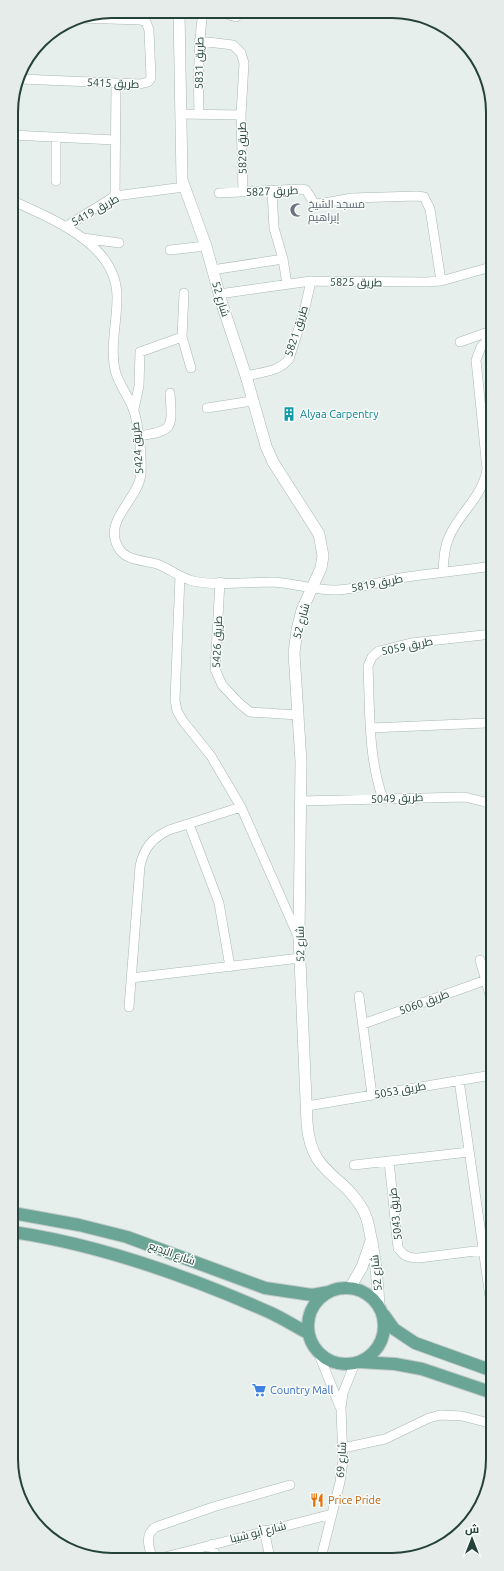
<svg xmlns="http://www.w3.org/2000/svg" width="504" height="1571" font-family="Ubuntu,Cairo,sans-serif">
	<rect width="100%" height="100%" fill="#e6efeb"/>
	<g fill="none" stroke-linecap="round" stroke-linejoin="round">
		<defs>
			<path id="minor" d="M206 12 224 13 236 17
				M292 13 315 12
				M199 41 233 45 241 53 244 63 241 115 243 192
				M20 79 140 84 148 82 151 78 149 30 146 22 141 20 78 18
				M11 110 23 64
				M181 114 241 115
				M199 114C198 79 198 46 203 12
				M11 135 115 140
				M56 181V139
				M272 191 274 228 283 259 287 284
				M219 193 301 189 306 190 314 203 319 204 352 198 417 196 424 197 430 209 441 281
				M115 196 116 84
				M11 200C52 219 118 244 117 298 117 322 110 347 115 370 118 383 127 394 132 406 139 422 142 457 141 474 138 500 103 520 118 547 125 561 143 560 157 564 169 568 180 578 193 581 215 586 249 582 273 582 295 583 315 591 337 590 358 589 379 582 400 578 431 573 461 571 492 566
				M67 226 115 196 184 187
				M83 238 119 243
				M170 250 206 246
				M212 270 283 259
				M219 294 311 281 426 282 441 281 491 267
				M182 337 191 368
				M460 342 491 331
				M246 376C261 372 279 372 289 359L304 312 311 281
				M207 408 252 401
				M134 409 139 386 140 352 182 337 184 293
				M138 436C175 431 172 428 170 393
				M443 571C444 559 444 546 450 535 461 511 483 496 487 469L476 360 481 347 491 336
				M180 576 175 700 177 711 183 721 211 756 241 807 298 936
				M220 582 215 669 222 685 240 704 250 712 298 715
				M371 728 486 723 492 720
				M383 799C368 757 370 710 368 666L372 657 379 651 411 643 492 634
				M301 801 465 797 485 802 492 805
				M189 824 219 903 230 967
				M480 960 492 1002
				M131 978 300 958
				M359 996 372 1095
				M129 1007 140 866C144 848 152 838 169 830L241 807
				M363 1024 486 980
				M459 1080 493 1318
				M307 1106 492 1075
				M389 1161 398 1248C404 1256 408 1258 419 1258L483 1250
				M354 1165 469 1152
				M318 1352 340 1407
				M343 1448 385 1439 429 1418 440 1415 462 1416 493 1424
				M264 1530 270 1558
				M212 1544 216 1558
				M152 1558C149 1547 144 1534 156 1527L213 1507 290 1485
				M161 1558 332 1514
				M321 1558 340 1482 343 1461 341 1408 343 1393 355 1363"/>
			<path id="tertiary" d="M179 11 182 180 206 246 222 304 246 376 266 446 273 462 319 534 323 556 321 568 302 610 297 630 294 653 301 762 299 937 307 1123C311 1176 342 1172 363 1210 369 1220 369 1231 372 1242 376 1264 378 1284 379 1306
				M350 1288 362 1267 371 1241"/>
			<path id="primary" d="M13 1213 79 1225 127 1237 265 1288 312 1295 329 1292
				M13 1232C102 1245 188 1276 271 1313 284 1319 296 1327 308 1333
				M308 1326a38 38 0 1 1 76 0a38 38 0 1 1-76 0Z
				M384 1315 394 1329 415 1343 493 1371
				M360 1362 395 1364 422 1369 493 1393"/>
		</defs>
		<use href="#minor" stroke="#a8b8b2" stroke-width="10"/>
		<use href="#tertiary" stroke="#a8b8b2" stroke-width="12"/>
		<use href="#primary" stroke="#c2cac8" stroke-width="14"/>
		<use href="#minor" stroke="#fff" stroke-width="9"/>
		<use href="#tertiary" stroke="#fff" stroke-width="11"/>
		<use href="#primary" stroke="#6aa596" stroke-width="12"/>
	</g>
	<defs>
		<symbol id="mosque-bare" viewBox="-9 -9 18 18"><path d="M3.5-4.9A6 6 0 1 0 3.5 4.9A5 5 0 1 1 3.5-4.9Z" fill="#6b7280" stroke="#f7fbf9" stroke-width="2.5" paint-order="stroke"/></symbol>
		<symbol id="building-bare" viewBox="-9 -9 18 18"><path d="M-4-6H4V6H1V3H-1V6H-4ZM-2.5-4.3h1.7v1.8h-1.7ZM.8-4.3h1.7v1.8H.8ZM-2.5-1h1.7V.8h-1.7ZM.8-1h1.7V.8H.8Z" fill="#0f9aa8" stroke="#f7fbf9" stroke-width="2.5" paint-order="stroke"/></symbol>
		<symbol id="supermarket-bare" viewBox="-9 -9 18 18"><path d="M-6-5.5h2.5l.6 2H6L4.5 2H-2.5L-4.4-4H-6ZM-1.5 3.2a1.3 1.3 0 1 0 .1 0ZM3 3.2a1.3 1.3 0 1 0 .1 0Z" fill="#3f7fe0" stroke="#f7fbf9" stroke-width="2.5" paint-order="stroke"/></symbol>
		<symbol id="restaurant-bare" viewBox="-9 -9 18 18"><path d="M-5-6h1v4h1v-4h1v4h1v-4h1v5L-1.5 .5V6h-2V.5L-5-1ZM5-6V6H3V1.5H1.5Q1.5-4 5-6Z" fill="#e8710a" stroke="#f7fbf9" stroke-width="2.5" paint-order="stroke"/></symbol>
	</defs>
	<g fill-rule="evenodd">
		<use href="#mosque-bare" x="287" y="200" width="20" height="20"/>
		<use href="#building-bare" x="279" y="404" width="20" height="20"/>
		<use href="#supermarket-bare" x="249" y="1380" width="20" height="20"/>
		<use href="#restaurant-bare" x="307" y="1490" width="20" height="20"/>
	</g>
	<g text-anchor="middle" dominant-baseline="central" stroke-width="3" stroke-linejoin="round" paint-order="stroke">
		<g font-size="11" fill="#24423a" stroke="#f7fbf9">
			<text transform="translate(199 63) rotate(-89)">طريق 5831</text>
			<text transform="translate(113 83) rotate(2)">طريق 5415</text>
			<text transform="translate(242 148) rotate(-91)">طريق 5829</text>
			<text transform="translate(272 191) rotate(-2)">طريق 5827</text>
			<text transform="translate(95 210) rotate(-29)">طريق 5419</text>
			<text transform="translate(356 282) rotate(1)">طريق 5825</text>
			<text transform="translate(221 299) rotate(73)">شارع 52</text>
			<text transform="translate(296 331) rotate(-72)">طريق 5821</text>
			<text transform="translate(137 448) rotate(-95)">طريق 5424</text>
			<text transform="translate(377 583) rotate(-11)">طريق 5819</text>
			<text transform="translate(301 621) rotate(-75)">شارع 52</text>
			<text transform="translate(217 642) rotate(-88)">طريق 5426</text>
			<text transform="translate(407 646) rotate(-12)">طريق 5059</text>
			<text transform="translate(397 798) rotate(-2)">طريق 5049</text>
			<text transform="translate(300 944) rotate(-91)">شارع 52</text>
			<text transform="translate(424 1002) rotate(-20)">طريق 5060</text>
			<text transform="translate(400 1090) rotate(-10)">طريق 5053</text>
			<text transform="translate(395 1214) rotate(-96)">طريق 5043</text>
			<text transform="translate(172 1253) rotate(20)">شارع البديع</text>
			<text transform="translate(376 1273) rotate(-96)">شارع 52</text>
			<text transform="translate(341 1460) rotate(-86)">شارع 69</text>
			<text transform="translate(258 1532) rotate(-14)">شارع أبو شيبا</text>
		</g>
		<g font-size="11" fill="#5b616d" stroke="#f7fbf9" text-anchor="start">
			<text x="308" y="204">مسجد الشيخ<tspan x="308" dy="13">إبراهيم</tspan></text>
		</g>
		<g font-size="11" fill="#0d838f" stroke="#f7fbf9" text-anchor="start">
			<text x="300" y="414">Alyaa Carpentry</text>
		</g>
		<g font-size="11" fill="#366cbe" stroke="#f7fbf9" text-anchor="start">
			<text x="270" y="1390">Country Mall</text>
		</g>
		<g font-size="11" fill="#c56008" stroke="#f7fbf9" text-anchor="start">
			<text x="328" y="1500">Price Pride</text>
		</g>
	</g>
	<path d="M0 0H504V1571H0ZM112 18H392A94 94 0 0 1 486 112V1459A94 94 0 0 1 392 1553H112A94 94 0 0 1 18 1459V112A94 94 0 0 1 112 18Z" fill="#e6ecea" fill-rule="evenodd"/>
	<path fill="none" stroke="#24423a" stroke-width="2" d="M112 18H392A94 94 0 0 1 486 112V1459A94 94 0 0 1 392 1553H112A94 94 0 0 1 18 1459V112A94 94 0 0 1 112 18Z"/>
	<g transform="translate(472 1539)" stroke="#f7fbf9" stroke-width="3" paint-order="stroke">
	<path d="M0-3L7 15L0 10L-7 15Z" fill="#24423a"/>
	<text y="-6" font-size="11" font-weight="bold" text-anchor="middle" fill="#24423a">ش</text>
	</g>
</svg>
